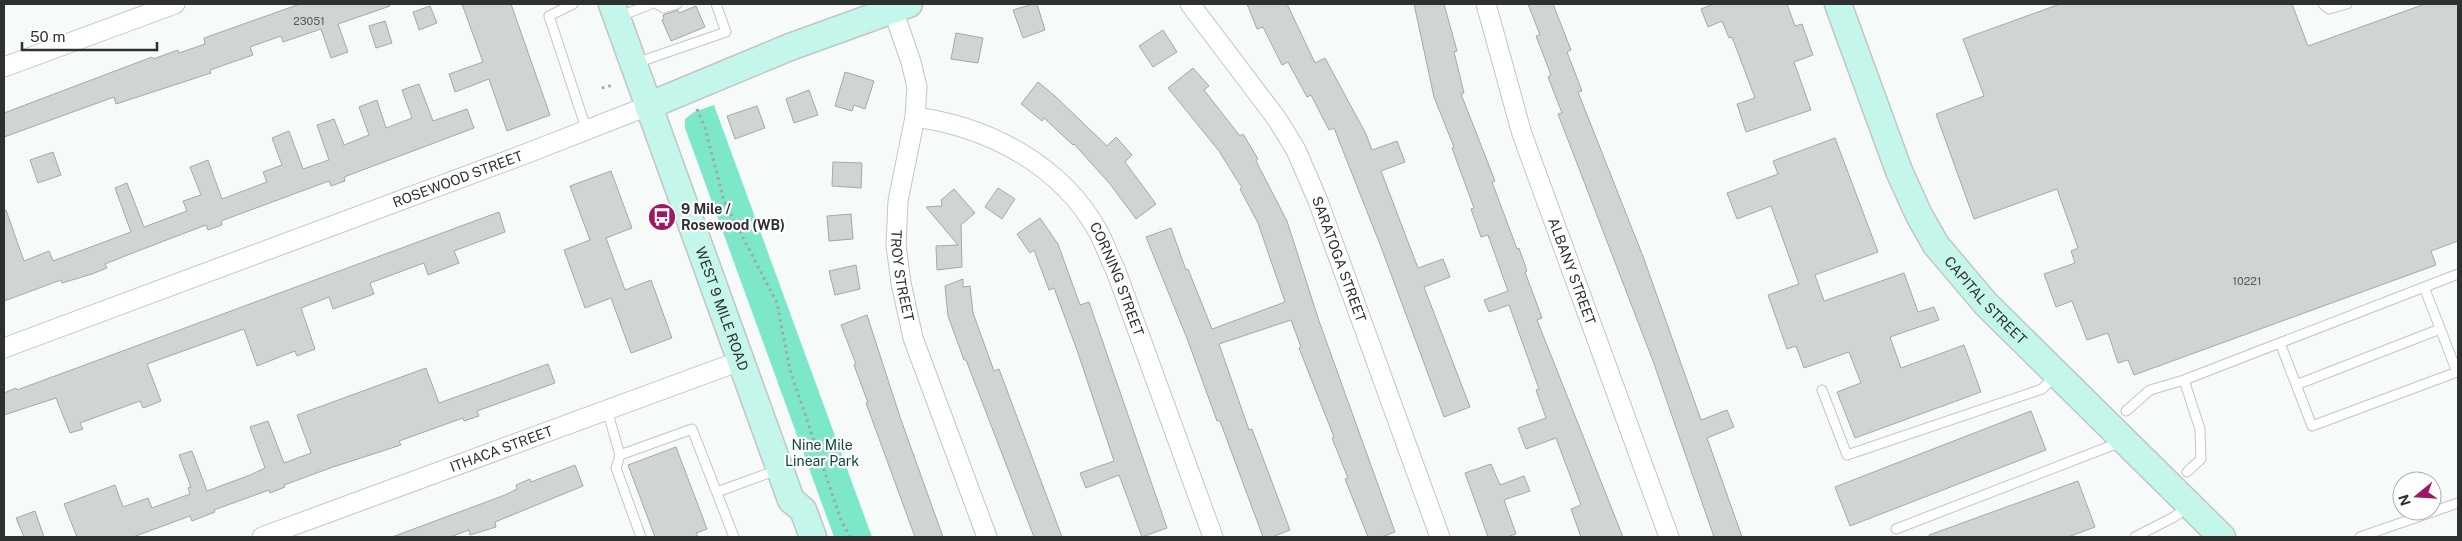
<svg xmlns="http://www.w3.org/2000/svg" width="2462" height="541" font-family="'Public Sans',sans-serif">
	<rect width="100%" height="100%" fill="#f6fbfa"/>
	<path fill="#7de7ca" d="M714 105 872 537H834L685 128V119L694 112Z"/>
	<path fill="#d0d5d3" stroke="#a4a9a8" d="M300 4H389L390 6 338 24 348 52 331 58 321 29 283 42 281 36 250 47 253 55 210 70 211 73 116 104 114 97 4 137V113L152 57 153 59 178 50 179 53 205 44 204 38Z
		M462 4H511L550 115 507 131 489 79 455 92 449 74 483 62Z
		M1033 4H1037L1045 30 1023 38 1013 10Z
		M1247 4H1287L1315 63 1325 58 1366 134 1372 150 1397 141 1405 162 1381 171 1418 268 1443 259 1450 277 1424 287 1470 407 1444 417 1381 247 1334 128 1329 130 1311 95 1307 97 1288 62 1282 65 1263 27 1257 29Z
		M1414 4H1444L1457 51 1454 52 1464 93 1461 94 1495 181 1492 182 1517 249 1519 248 1527 271 1525 272 1542 318 1537 320 1623 537H1581L1571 509 1581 505 1556 438 1526 449 1518 428 1546 418 1536 390 1539 389 1509 305 1489 312 1484 300 1508 291 1488 235 1481 237 1471 209 1474 208 1452 148 1454 147 1434 97Z
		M1528 4H1553L1571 50 1567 52 1582 91 1578 92 1644 259 1701 420 1727 410 1734 427 1707 438 1742 537H1714L1653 361 1558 114 1562 113 1548 77 1551 75 1536 36 1540 35Z
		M1714 4H1787L1795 26 1802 24 1813 55 1794 62 1811 110 1746 132 1737 104 1755 98 1732 37 1729 38 1722 21 1708 27 1701 9Z
		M2060 4H2292L2308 46 2425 4H2458V241L2431 251 2436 265 2134 375 2128 360 2118 363 2108 333 2087 340 2072 301 2056 307 2044 274 2075 263 2071 251 2078 248 2057 189 1974 219 1936 114 1984 96 1963 39Z
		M430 6 437 23 419 30 413 12Z
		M696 6 705 27 671 41 662 20 664 19 663 15 678 10 679 13Z
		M385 21 392 43 376 48 369 26Z
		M1163 30 1177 52 1153 67 1139 46Z
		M956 33 983 38 978 63 951 59Z
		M1193 68 1209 86 1204 90 1240 136 1243 134 1258 159 1256 161 1287 221 1319 321 1395 532 1382 537H1368L1345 479 1348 478 1332 438 1334 437 1299 348 1301 347 1291 320 1219 344 1249 430 1252 429 1290 530 1272 537H1263L1220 421H1217L1188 341 1146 237 1171 228 1186 270 1188 269 1212 329 1285 302 1258 223 1240 189 1242 188 1219 151 1168 88Z
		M845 72 874 81 865 109 854 105 852 111 835 106Z
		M1038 82 1055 96 1107 146 1116 137 1132 155 1125 162 1156 204 1136 219 1110 184 1074 144 1073 145 1044 118 1042 121 1021 104Z
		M419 84 433 121 467 109 474 128 344 177 345 181 331 186 329 181 221 221 222 225 208 230 206 225 143 249 105 264 107 268 92 274 62 283 61 280 4 301V210H6L24 261 49 251 53 261 131 232 115 188 127 183 144 227 187 211 183 201 201 195 190 167 208 160 222 199 267 182 263 172 282 165 272 138 289 131 303 169 329 160 317 125 334 119 344 145 369 135 359 107 377 100 386 128 412 118 402 90Z
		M809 90 818 115 794 123 786 99Z
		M757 106 765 128 735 139 727 116Z
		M1835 138 1878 252 1815 275 1824 301 1904 273 1918 312 1934 307 1939 320 1890 337 1901 368 1964 345 1981 392 1855 438 1837 392 1861 383 1849 352 1804 368 1796 346 1787 349 1768 295 1799 284 1771 206 1737 219 1727 193 1778 174 1773 161Z
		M53 152 61 175 38 183 30 160Z
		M833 162 862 163 861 188 832 186Z
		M611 171 632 228 606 238 625 290 651 280 672 338 631 353 611 298 585 308 564 250 590 240 570 186Z
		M998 188 1015 199 1002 219 985 207Z
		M954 189 975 213 961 225 962 267 937 270 936 246 958 245 926 207 942 206 941 200Z
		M499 212 505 232 454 251 459 263 428 275 424 263 370 283 374 294 333 309 329 297 301 308 315 349 297 356 295 351 257 366 244 329 147 364 161 401 143 408 140 401 80 423 83 429 70 433 56 398 4 415V393L16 388 17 390Z
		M851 214 853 239 829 241 827 216Z
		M1040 218 1058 244 1080 305 1089 302 1167 528 1142 537 1119 475 1086 488 1080 473 1114 461 1077 350 1054 288 1049 290 1034 250 1030 253 1017 234Z
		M856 265 860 289 835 295 829 271Z
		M963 279V287L970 286 973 313 994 371 999 369 1062 537H1034L966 360H964L948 316 945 286Z
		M867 315 900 417 943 537H915L866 403H868L854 365 856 364 841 325Z
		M548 364 555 383 477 411 479 416 464 421 463 418 399 441 401 445 333 467 284 485 285 487 270 493 269 490 214 510 215 512 192 521 190 516 133 537H77L64 504 115 485 123 507 148 498 152 508 190 494 188 488 191 487 179 455 192 451 207 491 250 475 265 468 250 427 268 421 284 463 311 453 297 415 426 368 439 403Z
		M2031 411 2046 450 1850 526 1835 487Z
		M676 447 707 529 696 533 698 537H655L628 465Z
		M1491 464 1500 485 1524 476 1530 491 1504 500 1516 534 1507 537H1488L1465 473Z
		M575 465 583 486 495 522 496 527 470 535 469 530 450 537H392L505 495 517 489 516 485 530 479 531 482Z
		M2078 481 2095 527 2068 537H1930L1929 535Z
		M35 511 44 537H24L16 518Z"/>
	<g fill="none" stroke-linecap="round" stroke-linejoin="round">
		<defs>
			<path id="lane" d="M573 4 549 16 587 131
				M657 4 664 8 677 4
				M2323 4 2329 9 2347 4
				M618 17 651 4
				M636 63 726 32 716 4
				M2280 343 2312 426 2457 372 2424 287
				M2184 380 2458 274
				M2296 385 2440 329
				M1822 390 1847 455 2042 389 2056 375
				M607 410 620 455 616 468 641 537
				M2126 411 2150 390 2184 380 2200 429 2201 459 2187 472
				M620 455 692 429 734 537
				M717 492 777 470
				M1896 529 2121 442
				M2135 537 2174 517 2188 507
				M2360 537 2458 503"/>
			<g id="street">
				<path id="s1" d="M891 4 911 62 917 87 915 117 898 201 896 245 901 283 913 338 987 537"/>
				<path id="s2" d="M1190 4 1277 119 1296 150 1318 201 1440 537"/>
				<path id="s3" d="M1486 4 1522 134 1669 537"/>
				<path d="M4 67 175 4"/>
				<path id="s4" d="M915 117C989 127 1062 165 1099 233 1105 245 1110 259 1116 271L1213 537"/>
				<path id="s5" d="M4 348 525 154 648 106"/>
				<path id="s6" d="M262 537 740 361"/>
			</g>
			<g id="secondary">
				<path id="s7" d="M612 4 791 500 803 510 813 537"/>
				<path id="s8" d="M1838 4 1899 171 1919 215 1936 245 1986 304 2222 537"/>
				<path d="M648 106 790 47 909 4"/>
			</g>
		</defs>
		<use href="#lane" stroke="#c1c6c4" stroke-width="11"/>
		<use href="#street" stroke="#c1c6c4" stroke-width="21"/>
		<use href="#secondary" stroke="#c1c6c4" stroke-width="29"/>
		<path stroke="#a3a6a6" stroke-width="3" stroke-dasharray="2.5 4" stroke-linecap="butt" d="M602 88 613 85
			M697 109 705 128 724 201 777 303 790 370 841 520 850 537"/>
		<use href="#lane" stroke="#fff" stroke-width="9"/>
		<use href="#street" stroke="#fff" stroke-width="19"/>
		<use href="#secondary" stroke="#c4f6eb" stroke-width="26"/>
	</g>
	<defs>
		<symbol id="bus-disc" viewBox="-11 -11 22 22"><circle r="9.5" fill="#a01763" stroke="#fff"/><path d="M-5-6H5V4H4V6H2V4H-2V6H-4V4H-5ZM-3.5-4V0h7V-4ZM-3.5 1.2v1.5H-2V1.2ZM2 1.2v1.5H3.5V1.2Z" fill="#fff"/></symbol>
	</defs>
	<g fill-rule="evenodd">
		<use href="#bus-disc" x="646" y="201" width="32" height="32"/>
	</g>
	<g text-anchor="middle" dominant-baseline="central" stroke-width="4.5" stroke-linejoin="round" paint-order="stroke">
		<g font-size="11" fill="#575a5a">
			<text x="309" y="21">23051</text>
			<text x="2247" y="281">10221</text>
		</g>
		<g font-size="14" fill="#2f3131" stroke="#fff">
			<text stroke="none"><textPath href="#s5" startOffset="484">ROSEWOOD STREET</textPath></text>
			<text stroke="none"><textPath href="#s2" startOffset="298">SARATOGA STREET</textPath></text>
			<text stroke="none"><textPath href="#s3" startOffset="281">ALBANY STREET</textPath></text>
			<text stroke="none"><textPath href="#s1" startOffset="278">TROY STREET</textPath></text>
			<text stroke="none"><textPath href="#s4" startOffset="275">CORNING STREET</textPath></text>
			<text stroke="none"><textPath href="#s8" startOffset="335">CAPITAL STREET</textPath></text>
			<text stroke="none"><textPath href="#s7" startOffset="324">WEST 9 MILE ROAD</textPath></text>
			<text stroke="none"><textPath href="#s6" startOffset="255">ITHACA STREET</textPath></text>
		</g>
		<g font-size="14" font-weight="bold" fill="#2f3131" stroke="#fff" text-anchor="start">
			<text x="681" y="209">9 Mile /<tspan x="681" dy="16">Rosewood (WB)</tspan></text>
		</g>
		<g font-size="14" fill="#10483b" stroke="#fff">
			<text x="822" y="445">Nine Mile<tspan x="822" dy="16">Linear Park</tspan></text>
		</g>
	</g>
	<rect width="2462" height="541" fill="none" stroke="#2f3131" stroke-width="10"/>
	<g transform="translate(2417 496) rotate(252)"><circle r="24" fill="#ffffff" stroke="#acadad"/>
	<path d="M0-4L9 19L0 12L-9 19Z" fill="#a01763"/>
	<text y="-8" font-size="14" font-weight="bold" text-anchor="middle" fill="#2f3131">N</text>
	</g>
	<path d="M22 42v8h135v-8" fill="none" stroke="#2f3131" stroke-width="2.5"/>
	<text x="30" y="42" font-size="15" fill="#2f3131" stroke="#ffffff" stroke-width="4" paint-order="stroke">50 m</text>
</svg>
